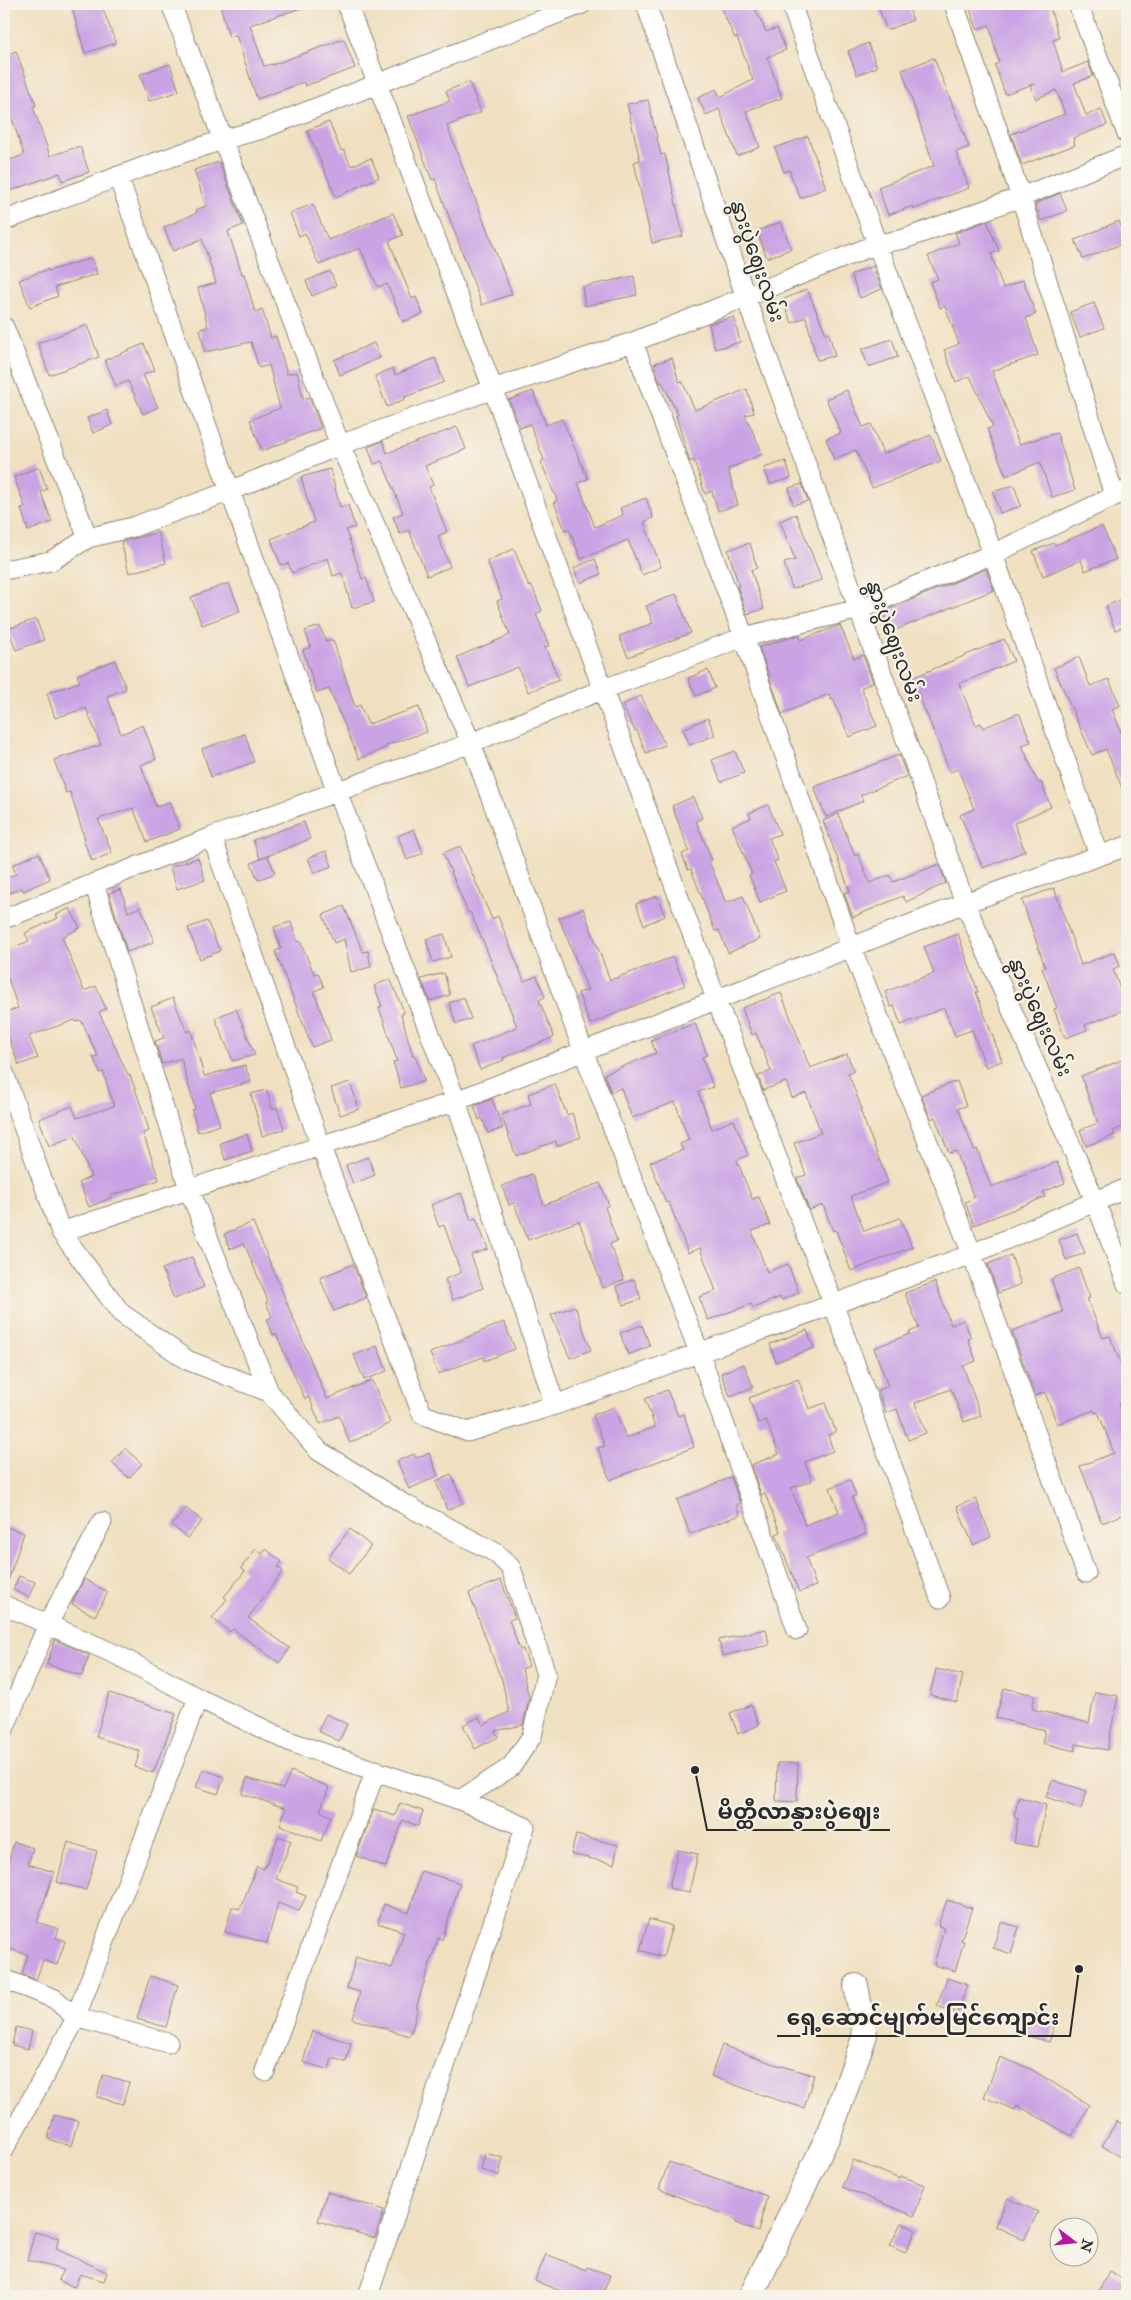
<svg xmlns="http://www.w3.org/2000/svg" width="1131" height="2300" font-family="'IM FELL Double Pica','Noto Sans Myanmar',serif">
	<rect width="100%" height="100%" fill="#f7f3e8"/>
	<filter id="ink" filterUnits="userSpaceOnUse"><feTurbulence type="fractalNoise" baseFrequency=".02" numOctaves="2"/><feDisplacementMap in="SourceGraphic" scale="10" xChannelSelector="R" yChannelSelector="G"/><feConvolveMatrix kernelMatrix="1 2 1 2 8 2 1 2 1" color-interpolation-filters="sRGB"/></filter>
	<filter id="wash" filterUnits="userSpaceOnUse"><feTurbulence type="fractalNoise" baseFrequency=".0096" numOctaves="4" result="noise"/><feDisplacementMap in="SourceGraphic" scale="20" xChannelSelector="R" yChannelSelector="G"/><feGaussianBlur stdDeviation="1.12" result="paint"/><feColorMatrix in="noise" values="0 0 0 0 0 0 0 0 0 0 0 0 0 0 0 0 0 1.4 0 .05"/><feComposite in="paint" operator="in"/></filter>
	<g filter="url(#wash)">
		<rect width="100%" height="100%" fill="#f0e0c1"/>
		<g id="blocks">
			<path fill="#caa3e4" d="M71 4H101L116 43 85 53Z
				M220 4H304V7L250 25 264 66 272 64V65L344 39 355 68 305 86 304 82 257 99 236 35 229 37Z
				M719 4H753L766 32 777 28 786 50 767 57 782 98 746 111 760 147 737 156 719 109 706 115 698 98 716 89 720 97 753 80 737 37 735 38Z
				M877 4H907L913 20 887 30Z
				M986 4H1049L1059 38 1053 40 1063 72 1088 62 1093 76 1074 83 1086 115 1101 109 1107 125 1073 138 1075 145 1022 165 1011 134 1065 114 1056 90 1036 99 1030 85 1034 84 1005 94 995 65 999 63 989 25 977 29 970 9Z
				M868 43 877 67 857 75 848 51Z
				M16 51 36 105 33 107 50 156 80 146 89 172 62 181 60 173 4 193V162L24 155 4 94V56Z
				M934 58 969 147 956 152 969 188 914 209 913 206 888 215 878 187 934 166 902 70Z
				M170 64 179 91 149 101 140 74Z
				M469 82 481 112 447 126 512 294 482 305 435 179 432 180 408 116 450 101 446 91Z
				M648 100 661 155 665 154 683 236 652 243 634 162 640 160 627 104Z
				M329 122 341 151 344 150 351 166 371 158 379 177 336 197 307 130Z
				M808 136 826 188 800 198 789 170 784 172 775 148Z
				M219 162 243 225 228 231 242 274H244L255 312 262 309 271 338 276 336 287 374 297 372 303 399 309 397 321 428 262 451 250 420 280 408 269 365 259 368 251 342 205 352 200 329 208 327 198 288 216 283 202 239 173 251 164 227 197 213 196 210 206 206 194 170Z
				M1060 193 1067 211 1041 221 1035 204Z
				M313 204 328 240 393 213 403 235 389 241 412 299 416 297 423 314 403 322 387 284 378 287 360 248 319 265 305 233 299 236 290 213Z
				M987 221 999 251 991 254 1003 288 1023 280 1036 314 1026 318 1038 355 992 371 1019 444 1057 433 1075 490 1052 497 1040 462 1006 476 987 429 993 427 970 376 956 382 944 350 959 344 945 306 940 308 930 282 938 279 928 256 959 243 955 233Z
				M1119 221 1127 242 1083 259 1075 240Z
				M781 222 791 249 767 258 757 231Z
				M92 258 97 274 55 287 58 296 30 307 19 280 48 269V271Z
				M873 266 882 289 860 298 851 275Z
				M330 271 336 286 312 296 306 281Z
				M634 276 637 295 585 306 582 287Z
				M807 289 826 334 829 333 835 356 817 360 806 317 792 323 782 300Z
				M1094 303 1104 328 1080 337 1070 312Z
				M734 317 740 342 715 349 709 324Z
				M87 325 99 357 49 375 38 343Z
				M892 339 898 357 868 367 862 349Z
				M374 343 380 358 340 375 334 360Z
				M144 344 155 370 143 375 158 407 143 414 128 381 116 386 105 360Z
				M435 358 444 382 405 397V399L387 407 375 376 393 368 395 375Z
				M672 358 679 382 682 381 695 410 747 389 754 413 745 415 763 454 728 469 738 505 718 511 712 491 705 494 694 460 690 462 676 416 678 415 662 382 660 383 654 364Z
				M847 390 863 427 871 424 883 454 931 435 941 461 872 488 856 450 834 459 826 439 841 433 826 399Z
				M533 391 546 425 562 419 588 479 578 483 595 527 623 515 620 508 646 498 653 518 644 522 661 567 642 575 628 540 581 559 569 529 565 530 554 502 557 500 541 462 544 460 530 424 520 428 509 400Z
				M107 410 112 425 93 433 87 418Z
				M457 427 466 449 425 466 433 485 429 487 447 532 438 536 450 567 427 576 409 530 400 534 393 517 403 513 382 461 374 464 368 447 383 441 387 453Z
				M786 461 791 478 770 484 764 468Z
				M39 467 47 489 41 492 52 522 28 531 21 508 25 507 14 477Z
				M330 469 340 507 348 505 355 527 346 530 362 579 366 577 374 602 352 608 342 573 333 576 328 558 292 573 288 563 281 565 271 539 314 522 301 477Z
				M802 484 808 501 793 505 789 488Z
				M1014 485 1021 506 1000 513 993 492Z
				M796 514 822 580 792 589 784 563 795 560 780 521Z
				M1102 526 1116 559 1085 571 1081 560 1043 576 1033 551 1054 543 1055 545Z
				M158 532 166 563 129 573 121 542Z
				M750 543 757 568 751 570 764 609 747 614 737 586H739L728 550Z
				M514 549 529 587 532 586 542 611 536 614 549 646 545 647 559 680 528 692 518 667 469 687 457 657 510 635 497 601 502 599 487 561Z
				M595 559 601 574 580 583 574 568Z
				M986 569 994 590 891 632 882 612Z
				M229 583 240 611 202 625 191 597Z
				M676 594 691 633 628 657 619 636 653 623 646 606Z
				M1127 597V625L1115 630 1106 606Z
				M36 619 44 640 16 650 8 629Z
				M840 625 854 659 863 655 873 682 861 688 877 726 849 737 833 699 831 700 829 694 782 714 759 647 799 635 801 640Z
				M320 626 326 642 333 640 355 707 360 705 368 724 419 707 427 732 386 745 387 747 359 759 329 689 317 693 303 650 311 647 305 631Z
				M1004 639 1014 661 959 684 976 725 981 723 983 728 1019 713 1031 742 1022 745 1038 783 1041 782 1051 807 1014 823 1025 851 983 868 960 815 974 809 958 769 950 772 912 678Z
				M1079 657 1090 686 1109 679 1120 706 1112 709 1127 747V800L1106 749 1092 755 1054 668Z
				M115 660 126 689 107 696 121 734 143 725 156 759 141 765 156 807 169 802 180 829 147 842 133 808 98 819 112 853 92 861 83 840 85 839 70 792 66 793 54 760 101 745 86 708 55 718 47 693 80 682 77 675Z
				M708 670 715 688 696 696 688 678Z
				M641 696 665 745 646 753 637 730 635 731 622 705Z
				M708 718 715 735 690 745 683 729Z
				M245 734 254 762 211 777 202 749Z
				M735 751 744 773 721 782 712 760Z
				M899 755 907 776 861 795 863 801 826 817 814 787Z
				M693 797 702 818 696 821 712 860 709 861 726 903 743 896 760 939 728 953 719 930 715 931 691 869 688 870 682 854 689 851 672 806Z
				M768 805 780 834 769 838 778 860 774 862 786 891 760 902 749 875 752 874 732 826 751 818 749 813Z
				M838 814 855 856 858 854 870 883 890 875 893 882 939 864 946 883 906 902 903 896 853 917 844 893 850 891 823 821Z
				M304 822 310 839 260 859 253 840Z
				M414 829 423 853 407 860 398 836Z
				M460 846 492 919 498 916 524 981 537 976 545 997 539 1000 554 1037 503 1058 504 1060 480 1070 471 1046 517 1027 484 943 470 912 468 913 443 853Z
				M326 851 332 866 314 873 308 858Z
				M39 853 50 879 23 891 22 888 4 895V879L16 874 12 865Z
				M268 856 275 873 258 880 251 863Z
				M198 858 205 880 177 889 170 867Z
				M1054 888 1081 965 1115 952 1120 966 1113 969 1127 1009 1085 1025 1087 1030 1065 1038 1054 1009 1057 1008 1042 968 1045 967 1022 900Z
				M121 889 128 912 141 907 154 942 127 952 109 893Z
				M657 896 665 916 644 925 636 904Z
				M344 906 363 952 368 951 371 967 351 972 344 939 334 943 323 915Z
				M70 908 80 928 62 937 84 991 96 986 106 1009 99 1012 128 1075H130L145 1117 149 1131 143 1133 159 1180 110 1196 111 1198 89 1207 79 1182 91 1177 75 1136 49 1146 39 1119 72 1106 77 1118 114 1106 103 1072 100 1073 93 1057 98 1056 81 1020 76 1022 75 1020 29 1036 38 1058 19 1065 4 1025V1013L18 1008 4 967V951L29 941 25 933 58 918 56 915Z
				M583 908 610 980 673 957 685 985 590 1024 578 993 588 990 559 918Z
				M207 921 220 951 200 959 188 928Z
				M291 922 297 942 300 941 314 974 318 973 324 987 314 991 331 1040 312 1047 275 951 281 949 274 927Z
				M444 934 451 957 433 962 426 939Z
				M958 934 978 992H976L1002 1061 986 1067 972 1030 955 1036 944 1008 901 1025 894 1006 891 1007 885 992 934 973 924 947Z
				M444 973 450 995 430 1001 421 979Z
				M390 979 403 1009 404 1013 401 1014 413 1056 415 1055 424 1081 401 1088 393 1062 397 1061 379 1007 382 1006 374 986Z
				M781 993 810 1068 847 1054 854 1071 848 1073 862 1109 860 1110 888 1182 851 1196 864 1231 900 1218 912 1247 851 1271 836 1230 833 1231 823 1205 809 1210 797 1178 806 1175 794 1143 821 1133 806 1093 792 1098 786 1082 763 1090 758 1076 771 1071 756 1033 752 1035 742 1008Z
				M464 997 471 1019 456 1024 449 1003Z
				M173 998 187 1032 191 1030 204 1076 245 1065 251 1082 210 1093 220 1125 198 1132 192 1110 195 1109 181 1058 162 1064 155 1041 164 1038 151 1007Z
				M236 1009 255 1055 233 1061 215 1018Z
				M695 1023 707 1055 702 1057 713 1087 698 1092 712 1129 734 1120 748 1155 737 1160 752 1199 759 1197 770 1225 752 1231 767 1272 788 1264 799 1293 781 1300 780 1297 753 1308 751 1304 708 1320 699 1297 716 1291 700 1248 688 1253 669 1202 666 1203 650 1162 683 1150 680 1144 689 1140 675 1102 632 1118 621 1088 611 1092 604 1074 656 1053 651 1040Z
				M1127 1058V1125L1113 1131 1115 1135 1086 1146 1080 1130 1098 1123 1081 1076Z
				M957 1081 966 1106 958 1108 974 1150 977 1149 991 1187 1057 1162 1065 1183 1043 1192 1045 1197 974 1225 965 1202 974 1198 956 1151 949 1153 935 1117 931 1119 921 1095Z
				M350 1082 359 1109 340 1115 331 1088Z
				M555 1084 567 1115 572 1113 581 1137 557 1146 556 1141 516 1156 501 1115 531 1104 528 1094Z
				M267 1090 272 1109 277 1107 284 1129 262 1136 251 1094Z
				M492 1099 503 1128 488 1133 482 1118 479 1120 474 1106Z
				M247 1134 252 1151 225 1160 220 1143Z
				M368 1157 375 1175 353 1184 346 1165Z
				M532 1174 544 1205 600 1183 609 1205 605 1207 617 1241 610 1244 624 1280 603 1288 579 1221 528 1240 514 1203 509 1205 502 1186Z
				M461 1193 471 1220 476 1218 488 1249 471 1255 483 1288 453 1300 445 1279 461 1273 444 1225 439 1227 431 1205Z
				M253 1222 327 1399 372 1380 390 1423 350 1443 339 1416 320 1424 309 1397 305 1399 276 1334 273 1335 267 1319 272 1317 266 1302 268 1301 244 1243 230 1249 224 1234Z
				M1077 1233 1085 1253 1066 1260 1059 1240Z
				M1011 1255 1021 1284 998 1293 988 1264Z
				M192 1257 204 1287 174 1299 162 1269Z
				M353 1264 366 1298 334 1311 320 1278Z
				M1079 1268 1090 1298 1087 1299 1103 1338 1110 1336 1122 1366 1127 1364V1401L1119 1404 1127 1427V1513L1102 1523 1080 1466 1114 1453 1098 1412 1095 1413 1094 1410 1057 1424 1045 1392 1035 1396 1012 1331 1063 1312 1051 1279Z
				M634 1279 641 1299 624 1305 616 1286Z
				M935 1282 951 1325 964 1320 971 1338 968 1339 976 1361 963 1366 981 1416 964 1422 951 1389 915 1403 926 1433 908 1440 897 1409 886 1413 878 1390 888 1386 874 1348 910 1334 909 1332 919 1328 905 1293Z
				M575 1306 591 1350 570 1358 551 1315Z
				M504 1322 515 1349 484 1361 483 1357 438 1374 430 1353Z
				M642 1325 650 1346 628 1355 620 1333Z
				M807 1330 814 1348 776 1362 770 1344Z
				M377 1346 387 1371 364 1380 354 1355Z
				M744 1364 753 1387 730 1396 721 1373Z
				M798 1379 809 1409 825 1403 836 1432 828 1435 833 1451 805 1462 812 1481 791 1488 805 1525 839 1512 830 1488 850 1480 856 1496 852 1497 866 1534 806 1558 816 1586 799 1592 776 1534 780 1532 765 1494 761 1495 751 1465 779 1454 766 1420 758 1423 749 1398Z
				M667 1390 678 1416 684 1414 694 1447 610 1480 598 1448 605 1446 593 1415 614 1407 626 1438 655 1427 645 1399Z
				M125 1448 142 1464 129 1478 112 1463Z
				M429 1453 438 1476 409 1489 397 1461 414 1454 416 1458Z
				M451 1474 463 1503 447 1510 436 1481Z
				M731 1477 740 1503 736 1505 740 1515 690 1534 677 1500Z
				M976 1499 991 1537 973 1545 957 1506Z
				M186 1508 202 1521 187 1538 172 1525Z
				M4 1526 24 1533 7 1584H4Z
				M350 1529 371 1546 349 1574 328 1558Z
				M256 1549 262 1554 266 1549 282 1562 278 1567 283 1571 248 1618 290 1648 279 1663 233 1629 230 1632 212 1618 227 1599 224 1597 245 1571 241 1568Z
				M19 1576 35 1582 29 1597 13 1590Z
				M84 1579 108 1592 95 1616 72 1604Z
				M501 1580 515 1618 509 1620 520 1650 523 1649 529 1666 522 1669 529 1698 523 1725 495 1731 498 1737 475 1749 463 1725 479 1717 483 1725 509 1712 501 1676H500L469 1593Z
				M766 1629 769 1645 722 1656 719 1640Z
				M55 1640 89 1655 82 1676 47 1664Z
				M936 1669 963 1675 957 1702 930 1695Z
				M1004 1688 1035 1695 1032 1709 1089 1723 1095 1692 1118 1696 1107 1750 1076 1744 1075 1751 1042 1743 1045 1730 996 1718Z
				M109 1693 176 1714 153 1773 135 1767 140 1751 96 1737Z
				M751 1705 759 1725 738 1734 730 1713Z
				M326 1714 347 1724 339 1741 318 1731Z
				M777 1763H798L797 1802 776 1801Z
				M203 1769 224 1777 218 1794 196 1787Z
				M291 1771 329 1787 320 1811 331 1816 321 1841 280 1825 286 1808 242 1794 247 1778 283 1789Z
				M1052 1780 1087 1791 1081 1809 1046 1797Z
				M1019 1797 1046 1805 1038 1847 1014 1843 1018 1819 1014 1817Z
				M400 1803 423 1811 418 1826 403 1820 386 1867 356 1856 374 1809 395 1816Z
				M576 1835 618 1845 614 1864 571 1854Z
				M279 1836 291 1841 276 1879 298 1887 296 1892 306 1896 299 1911 278 1903 267 1943 225 1932 232 1907 240 1909 257 1866 264 1869Z
				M14 1842 33 1848 28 1864 54 1872 37 1922 59 1929 56 1938 65 1941 57 1965 43 1960 36 1980 22 1974 28 1955 4 1947V1877Z
				M68 1842 97 1851 86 1890 57 1882Z
				M678 1850 698 1854 689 1893 669 1888Z
				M421 1871 460 1883 442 1940 438 1938 416 2008H418L410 2036 353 2019 360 1992 347 1988 356 1957 392 1968 404 1932 378 1923 384 1904 409 1913Z
				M947 1900 972 1908 961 1940 964 1941 955 1971 934 1965 944 1928 938 1926Z
				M649 1919 672 1926 663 1957 640 1950Z
				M1001 1922 1019 1927 1011 1954 993 1948Z
				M150 1976 178 1985 166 2027 137 2019Z
				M947 1978 968 1985 957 2013 937 2006Z
				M1032 2013 1056 2020 1049 2042 1025 2035Z
				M16 2027 32 2031 28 2049 12 2045Z
				M312 2031 351 2043 346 2062 332 2058 329 2070 303 2062Z
				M722 2045 774 2064 814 2075 804 2108 765 2096 711 2076Z
				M1000 2057 1031 2069 1089 2105 1072 2136 1017 2105 1015 2110 984 2097Z
				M103 2075 129 2082 123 2104 97 2097Z
				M54 2115 78 2121 71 2146 48 2139Z
				M1117 2121 1127 2127V2161L1102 2146Z
				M485 2153 503 2158 499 2175 481 2170Z
				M853 2160 900 2179 901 2176 925 2185 914 2216 842 2187Z
				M669 2162 767 2196 758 2232 736 2223 737 2220 659 2189Z
				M327 2192 384 2210 375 2238 318 2221Z
				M1008 2198 1038 2212 1024 2240 995 2226Z
				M901 2223 916 2230 905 2253 890 2246Z
				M35 2232 59 2238 56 2249 107 2272 104 2281 80 2274 74 2287 58 2280 63 2270 27 2260Z
				M546 2254 586 2270 587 2267 610 2275 602 2296H573L535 2281Z
				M1109 2271 1127 2281V2289L1123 2296H1096Z"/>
		</g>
	</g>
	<g filter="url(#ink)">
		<use href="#blocks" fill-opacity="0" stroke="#8e8676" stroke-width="1"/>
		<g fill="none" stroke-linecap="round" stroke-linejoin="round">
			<defs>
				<path id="minor" d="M171 4 340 445 471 743 584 1053 699 1352 797 1630
					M347 4 493 389 716 999 833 1303 940 1598
					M646 4 746 298 965 903 1096 1203 1127 1284
					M791 4 877 244 993 554 1099 855
					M954 4 1021 197 1114 495
					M1078 4 1127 134
					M118 176 337 792 456 1101 555 1405 468 1432 422 1414 321 1147 212 837
					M4 221C89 188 174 152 262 129L582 4
					M4 327 88 538
					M633 342 744 637 851 947 972 1254 1086 1573
					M4 570 51 561 88 538 133 527 230 491 340 445 493 389 633 342 877 244 904 239 1021 197 1127 155
					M4 919 212 837 471 743 604 689 744 637 859 609 993 554 1127 490
					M4 1073 61 1232 121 1313 187 1360 269 1392
					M61 1232 456 1101 965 903 1127 846
					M555 1405 972 1254 1127 1188
					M4 1605 117 1655 198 1698 291 1742 460 1800 511 1767 532 1736 546 1674 511 1568 496 1553 404 1504 319 1451 269 1392 189 1189 94 883
					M4 1729 48 1624 102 1522
					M4 1979 55 1999 75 2017 168 2043
					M265 2071 376 1770
					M4 2149 73 2024 198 1698
					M368 2296 525 1827 460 1800"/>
				<path id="tertiary" d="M751 2296 830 2132 865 2035 856 1986"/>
			</defs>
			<use href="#minor" stroke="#8e8676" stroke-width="21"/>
			<use href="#tertiary" stroke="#8e8676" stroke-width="26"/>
			<use href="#minor" stroke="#fff" stroke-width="19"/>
			<use href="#tertiary" stroke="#fff" stroke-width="24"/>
		</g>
	</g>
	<g text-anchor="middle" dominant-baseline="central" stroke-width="4.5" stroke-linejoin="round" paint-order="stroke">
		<g font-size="21" fill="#2b2b2b" stroke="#f7f3e8">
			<text transform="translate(757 261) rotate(71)">နွားပွဲဈေးလမ်း</text>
			<text transform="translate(894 641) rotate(70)">နွားပွဲဈေးလမ်း</text>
			<text transform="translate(1040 1017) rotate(66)">နွားပွဲဈေးလမ်း</text>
		</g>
	</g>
	<path fill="none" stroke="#2b2b2b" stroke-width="2" d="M695 1770L707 1830H890M1079 1969L1070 2036H777"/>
	<g fill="#2b2b2b" stroke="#f7f3e8" stroke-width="2">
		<circle cx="695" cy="1770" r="5"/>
		<circle cx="1079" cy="1969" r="5"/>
	</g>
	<g font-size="22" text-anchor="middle" font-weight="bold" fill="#2b2b2b" stroke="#f7f3e8" stroke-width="4.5" stroke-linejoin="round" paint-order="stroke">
		<text x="799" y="1819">မိတ္ထီလာနွားပွဲဈေး</text>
		<text x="923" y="2025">ရှေ့ဆောင်မျက်မမြင်ကျောင်း</text>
	</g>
	<rect width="1131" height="2300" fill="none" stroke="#f7f3e8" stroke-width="20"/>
	<g transform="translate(1074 2242) rotate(106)"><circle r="24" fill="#f7f3e8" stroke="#a5a39c"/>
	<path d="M0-4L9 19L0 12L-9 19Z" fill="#b5179e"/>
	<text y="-8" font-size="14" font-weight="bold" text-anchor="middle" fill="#2b2b2b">N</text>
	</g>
</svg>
